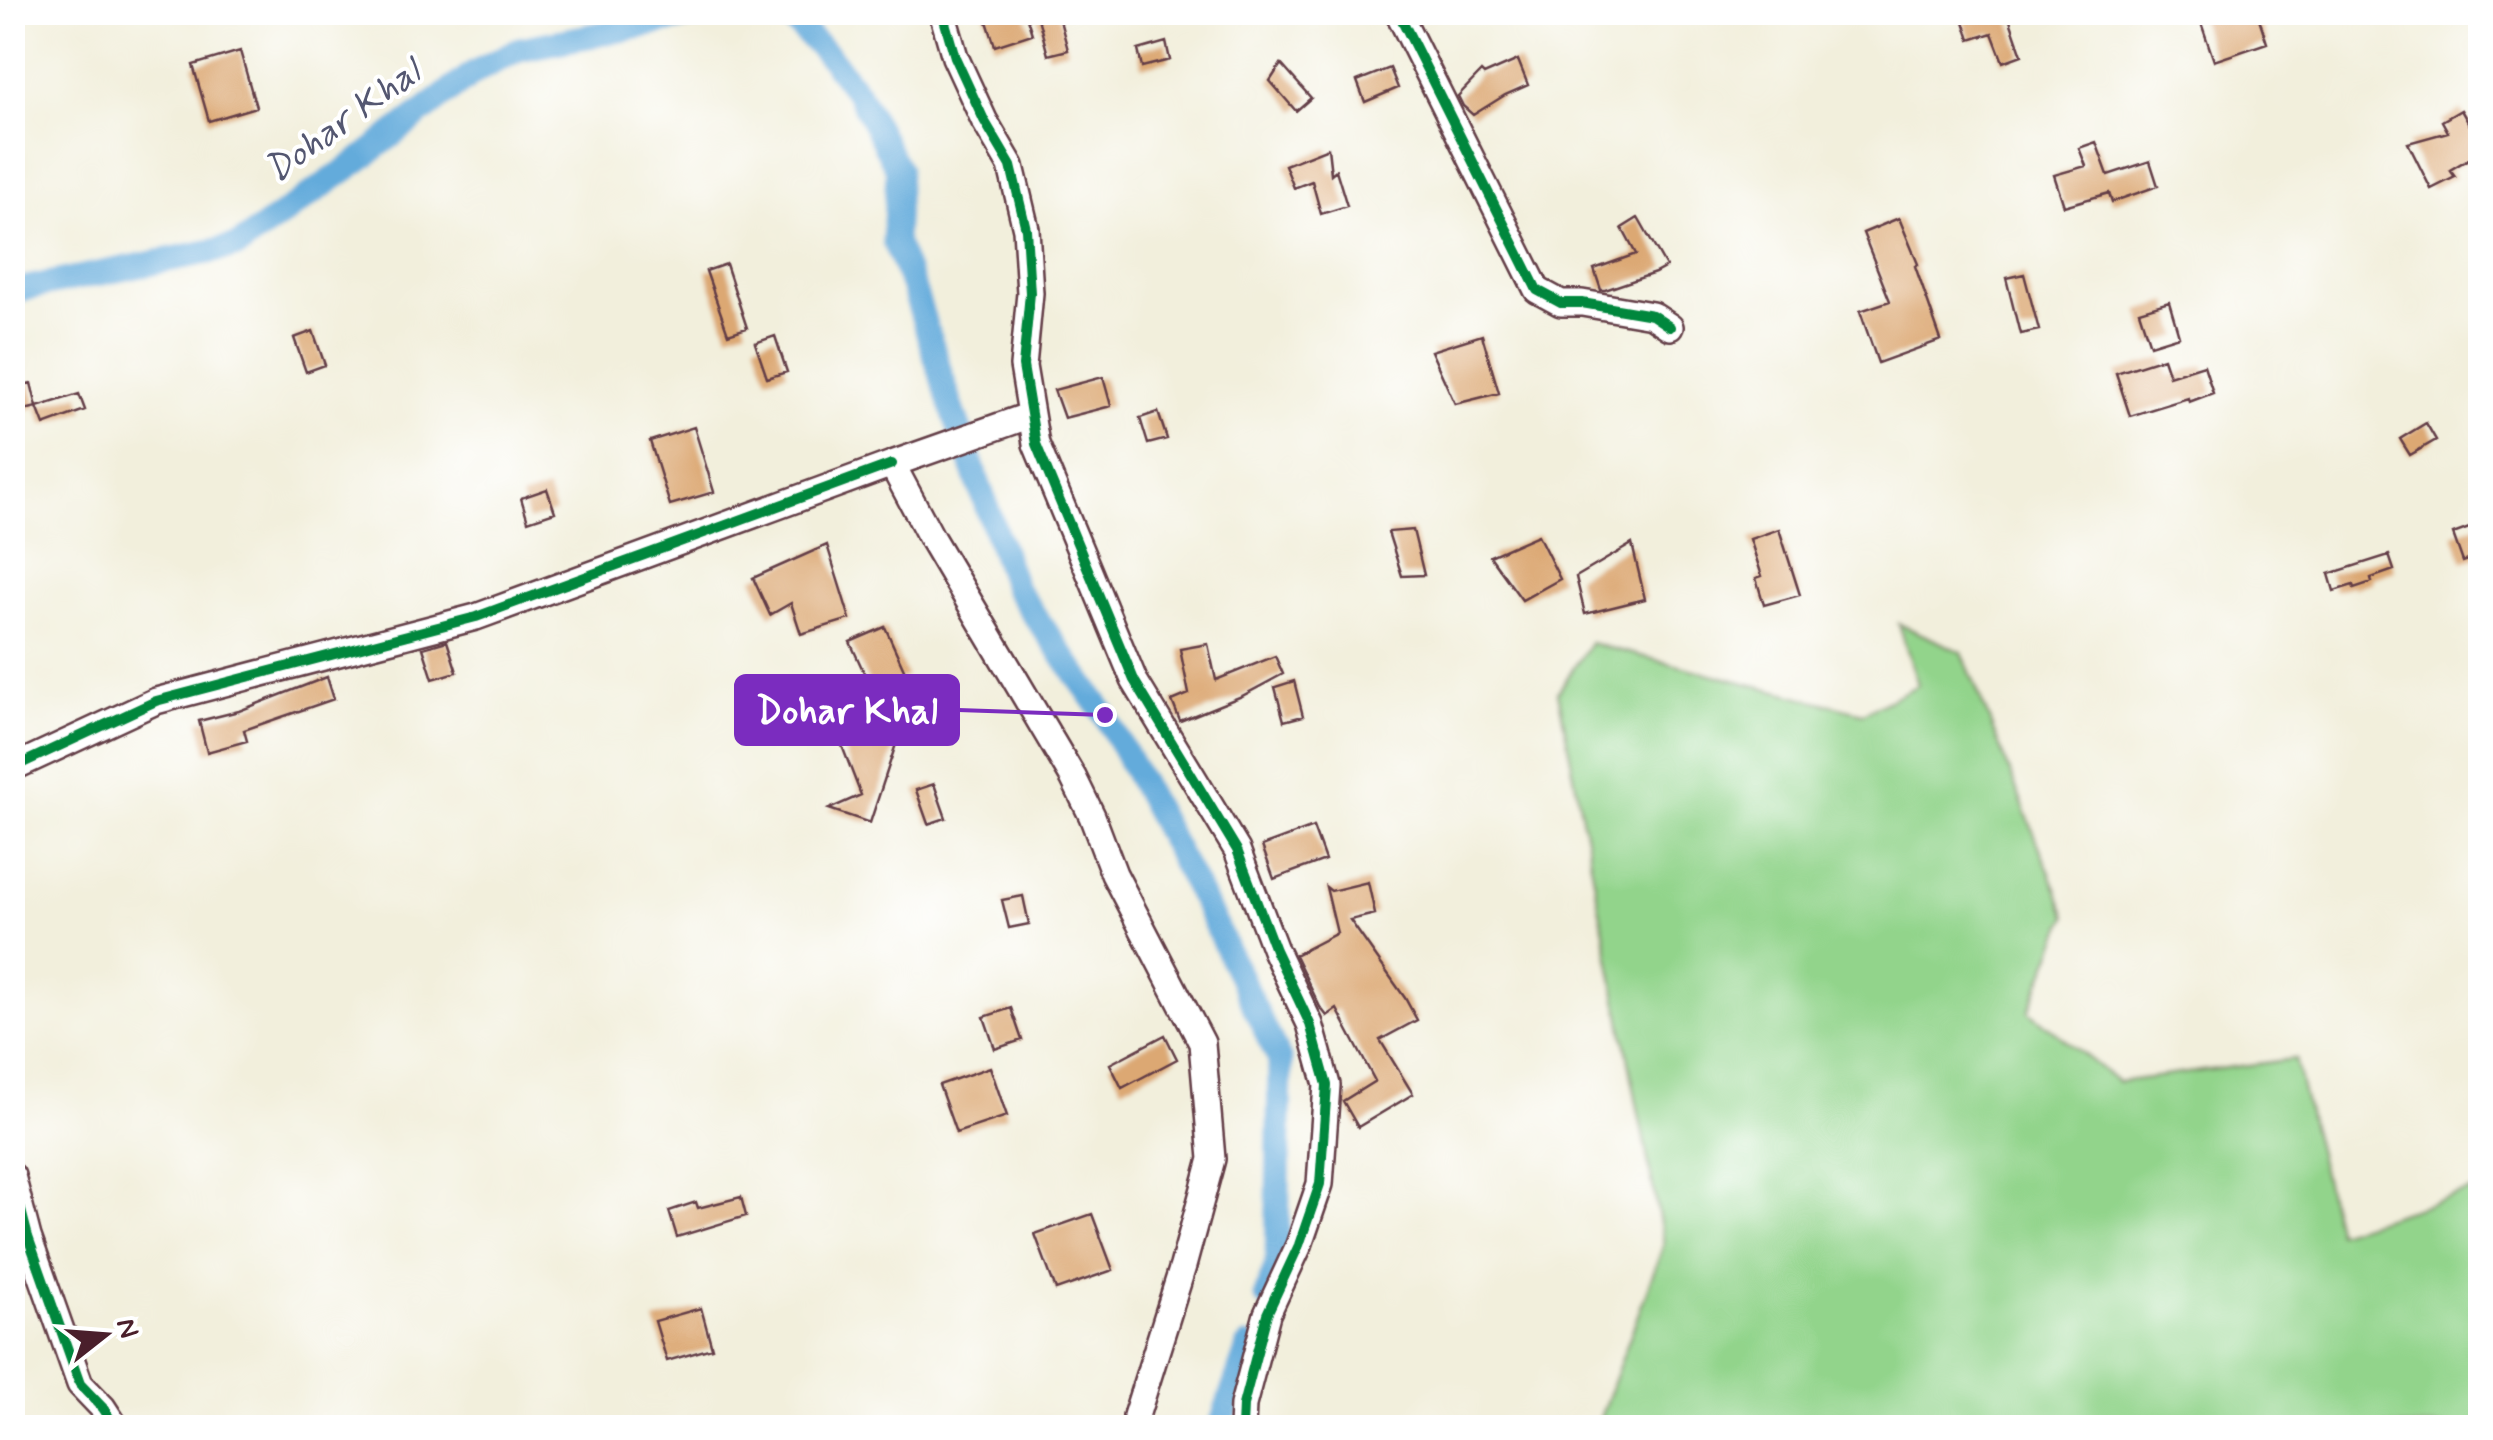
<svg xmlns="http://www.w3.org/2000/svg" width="2493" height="1440" font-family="Mynerve,sans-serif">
	<rect width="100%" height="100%" fill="#fff"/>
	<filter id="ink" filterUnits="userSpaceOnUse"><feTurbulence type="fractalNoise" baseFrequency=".01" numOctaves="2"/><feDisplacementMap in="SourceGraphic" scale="20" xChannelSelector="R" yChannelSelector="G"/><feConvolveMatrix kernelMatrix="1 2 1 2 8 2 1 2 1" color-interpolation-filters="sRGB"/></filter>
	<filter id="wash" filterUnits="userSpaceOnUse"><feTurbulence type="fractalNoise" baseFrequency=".0048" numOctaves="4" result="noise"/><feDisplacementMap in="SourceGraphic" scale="40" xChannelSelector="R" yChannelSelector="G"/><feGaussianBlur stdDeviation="2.25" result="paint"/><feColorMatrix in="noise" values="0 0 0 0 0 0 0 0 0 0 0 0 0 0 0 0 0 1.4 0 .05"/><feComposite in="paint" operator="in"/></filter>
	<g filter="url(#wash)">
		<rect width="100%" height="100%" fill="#f2efdc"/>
		<path fill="#92d48b" stroke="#6e7a5b" stroke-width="2.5" d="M1899 624 1962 652 2067 916 2029 1011 2118 1082 2295 1059 2337 1232 2480 1188V1427H1603L1600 1418 1664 1244 1558 692 1590 643 1863 713 1918 685Z"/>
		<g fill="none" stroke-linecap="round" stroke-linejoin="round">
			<path stroke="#64abdb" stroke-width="25" d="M784 12 829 56 859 95 898 170 894 241 915 293 949 399 1015 588 1105 715 1211 916 1280 1061 1277 1264 1266 1295
				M12 291 238 246 361 159 475 72 519 49 717 12
				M1220 1428 1248 1347"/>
		</g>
		<g id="blocks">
			<path fill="#dca873" d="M984 12H1025L1032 34 995 46Z
				M1961 12H2007L2022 55 2003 62 1992 33 1970 40Z
				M2214 12H2257L2267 43 2214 61 2199 17Z
				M1058 13 1068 50 1048 55 1038 18Z
				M1166 42 1170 60 1142 67 1138 50Z
				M240 51 256 107 209 121 193 65Z
				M1518 60 1528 85 1505 95 1473 115 1463 106 1458 96 1481 72 1484 75Z
				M1281 64 1311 98 1296 111 1270 81Z
				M1390 68 1398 88 1365 102 1357 81Z
				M2461 110 2472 129 2480 124V152L2450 170 2455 177 2431 189 2408 143 2448 132 2442 121Z
				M2096 142 2108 175 2150 161 2158 186 2112 202 2109 193 2064 206 2054 175 2086 166 2079 148Z
				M1328 148 1331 174 1336 170 1347 206 1321 214 1312 181 1294 188 1285 165Z
				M1638 218 1666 267 1655 273 1605 290H1601L1594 269 1636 254 1622 228Z
				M1899 218 1918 264 1915 266 1941 340 1878 363 1860 311 1890 301 1863 233Z
				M726 264 747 328 728 334 706 271Z
				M2024 274 2039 330 2020 334 2006 278Z
				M2169 302 2179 336 2150 345 2139 311Z
				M313 331 325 365 306 372 294 338Z
				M1482 335 1499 393 1455 404 1431 351Z
				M775 336 787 372 767 378 755 343Z
				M2163 358 2169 376 2204 365 2213 393 2189 402 2188 398 2130 416 2116 373Z
				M1103 377 1111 406 1064 418 1054 390Z
				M31 383 37 407 12 413V388Z
				M79 394 85 410 44 425 37 407Z
				M1158 412 1167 439 1148 444 1140 418Z
				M2426 423 2436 440 2410 455 2400 439Z
				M694 427 714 492 670 505 650 441Z
				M547 489 555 512 528 521 521 498Z
				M2480 524V556L2463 562 2453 534Z
				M1779 529 1800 595 1764 605 1756 578 1762 576 1750 539Z
				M1413 530 1424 575 1402 576 1388 532Z
				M1538 535 1560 579 1522 600 1490 556Z
				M1632 544 1645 599 1585 614 1576 577Z
				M827 545 850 619 801 634 791 603 770 615 753 578Z
				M2389 555 2394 570 2371 578 2372 582 2354 588 2353 585 2334 591 2329 574Z
				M885 627 907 676 873 692 850 642Z
				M447 641 457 672 433 679 423 648Z
				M1208 644 1216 680 1275 656 1283 674 1242 696 1180 721 1172 701 1189 694 1180 649Z
				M327 677 334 699 244 730 247 741 207 752 199 721 239 711Z
				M1294 681 1303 716 1284 721 1275 687Z
				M863 704 881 742 898 738 870 823 829 809 861 795 839 738 828 742 820 719 841 711 842 713Z
				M934 784 946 818 928 824 916 790Z
				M1313 827 1325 860 1274 879 1262 846Z
				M1368 882 1375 914 1350 920 1405 998 1417 1020 1380 1040 1413 1094 1358 1127 1343 1101 1375 1081 1337 1009 1327 1016 1320 1007 1295 955 1337 933 1326 887 1331 891Z
				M1023 896 1029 924 1009 928 1002 900Z
				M1011 1008 1022 1040 995 1049 984 1017Z
				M1165 1035 1177 1059 1122 1088 1110 1064Z
				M990 1067 1007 1116 956 1133 939 1085Z
				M741 1197 746 1216 677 1237 669 1211 696 1202 698 1208Z
				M1092 1214 1113 1270 1056 1290 1035 1234Z
				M701 1308 712 1348 667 1361 655 1321Z"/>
		</g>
	</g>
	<g filter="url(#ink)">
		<use href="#blocks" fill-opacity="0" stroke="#633e46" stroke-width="2.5"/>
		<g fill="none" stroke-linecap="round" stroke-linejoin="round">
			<defs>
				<path id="minor" d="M942 12 955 57 984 120 1011 166 1026 229 1030 293 1023 366 1036 444 1134 680 1237 850 1275 950 1310 1024 1327 1085 1320 1184 1299 1245 1267 1314 1243 1405 1242 1428
					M1398 12 1537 290 1561 303H1582L1652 315 1670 327
					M1031 415 892 464 932 539 1073 777 1092 816 1114 874 1202 1043 1212 1159 1183 1266 1136 1416V1428
					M12 768 156 701 476 617 892 464
					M12 1176 28 1237 80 1384 103 1408 116 1428"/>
			</defs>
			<use href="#minor" stroke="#633e46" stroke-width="30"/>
			<use href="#minor" stroke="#fff" stroke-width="25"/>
			<defs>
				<path id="cycleway" d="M942 12 955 57 984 120 1011 166 1026 229 1030 293 1023 366 1036 444 1134 680 1237 850 1275 950 1310 1024 1327 1085 1320 1184 1299 1245 1267 1314 1243 1405 1242 1428
					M1398 12 1537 290 1561 303H1582L1652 315 1670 327
					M12 768 156 701 476 617 892 464
					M12 1176 28 1237 80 1384 103 1408 116 1428"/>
			</defs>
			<use href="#cycleway" stroke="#fff" stroke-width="16"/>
			<use href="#cycleway" stroke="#00873e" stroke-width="10"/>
		</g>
	</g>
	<g text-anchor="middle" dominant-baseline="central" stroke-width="8" stroke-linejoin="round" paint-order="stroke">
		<g font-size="38" font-style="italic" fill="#545771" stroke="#fff">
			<text transform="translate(343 122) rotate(-36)">Dohar Khal</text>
		</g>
	</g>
	<path fill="none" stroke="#7b2cbf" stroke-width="4" d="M1105 715L958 710"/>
	<circle fill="#7b2cbf" stroke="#fff" stroke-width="4" cx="1105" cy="715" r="10"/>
	<rect fill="#7b2cbf" stroke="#7b2cbf" stroke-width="4" x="736" y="676" width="222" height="68" rx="10"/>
	<g font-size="38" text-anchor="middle" font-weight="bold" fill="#fff">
		<text x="847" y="723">Dohar Khal</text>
	</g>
	<rect width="2493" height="1440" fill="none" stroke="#fff" stroke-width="50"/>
	<g transform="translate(105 1335) rotate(73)" stroke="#ffffff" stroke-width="8" paint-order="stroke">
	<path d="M0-8L18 38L0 25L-18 38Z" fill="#4a1f2b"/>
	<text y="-15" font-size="28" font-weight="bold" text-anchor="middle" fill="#4a1f2b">N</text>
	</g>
</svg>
